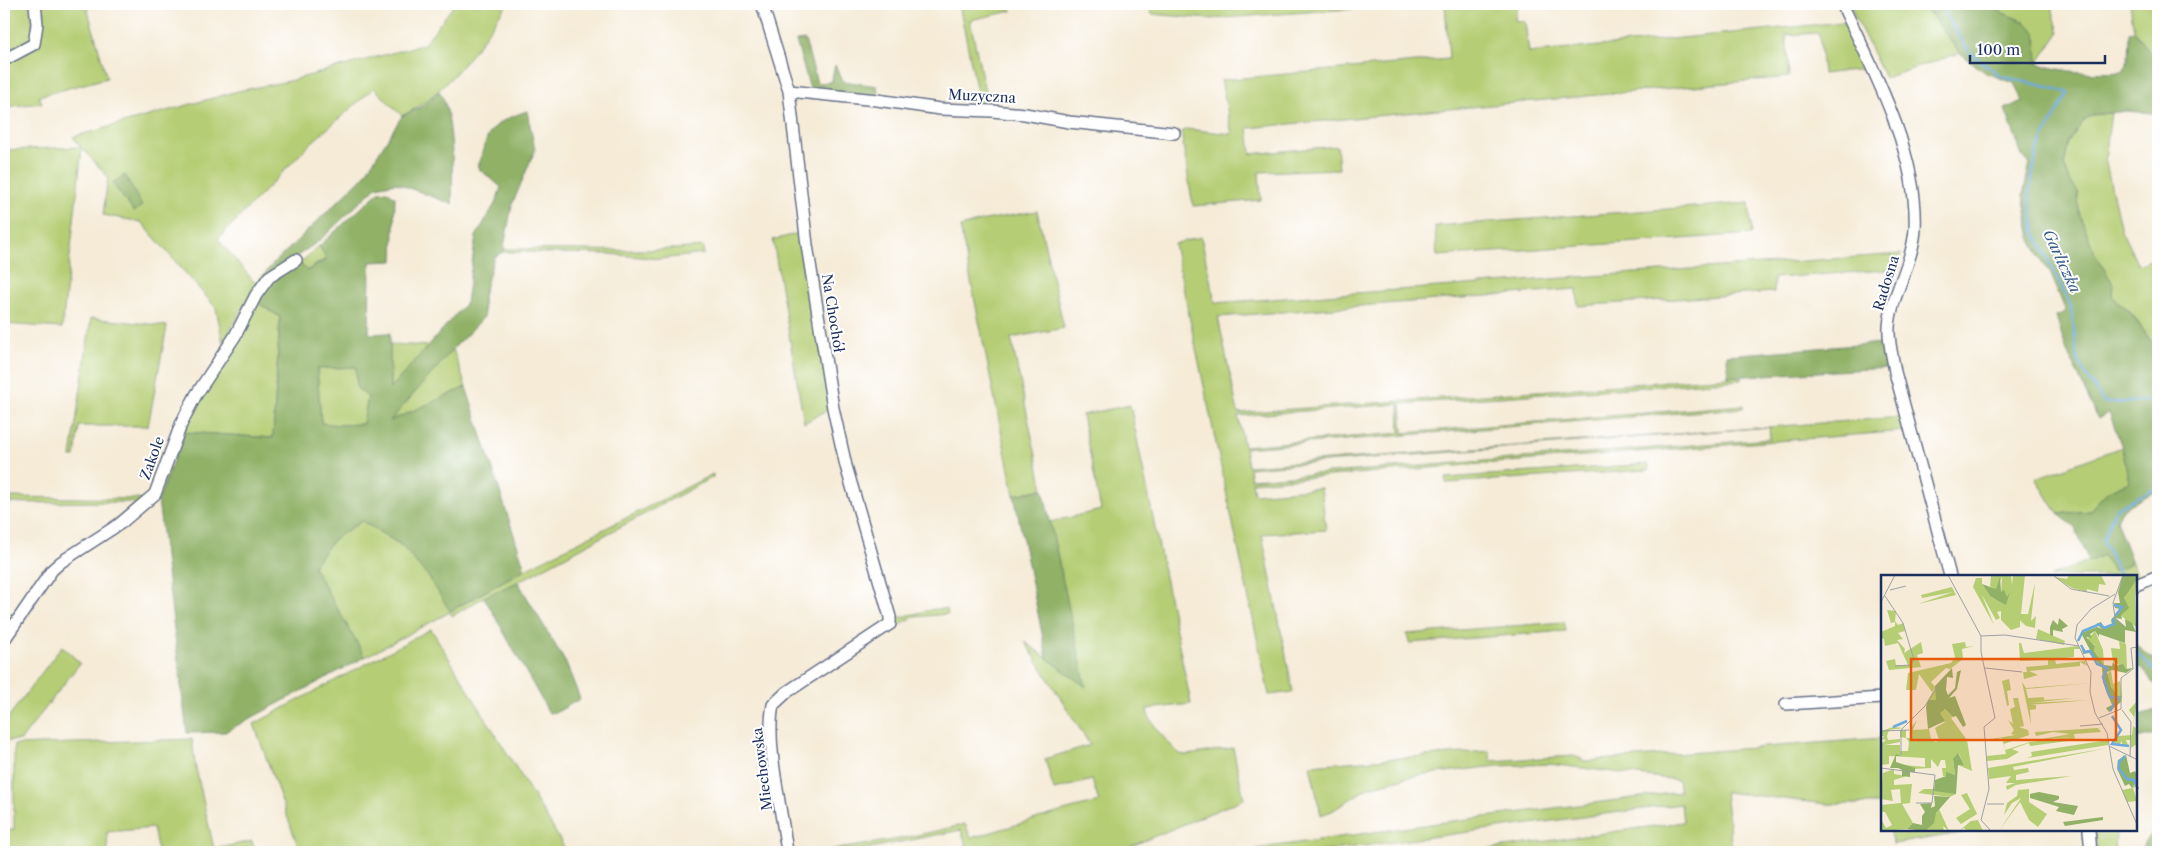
<svg xmlns="http://www.w3.org/2000/svg" width="2162" height="856" font-family="'Libre Caslon Text',serif">
	<rect width="100%" height="100%" fill="#fff"/>
	<filter id="ink" filterUnits="userSpaceOnUse"><feTurbulence type="fractalNoise" baseFrequency=".02" numOctaves="2"/><feDisplacementMap in="SourceGraphic" scale="10" xChannelSelector="R" yChannelSelector="G"/><feConvolveMatrix kernelMatrix="1 2 1 2 8 2 1 2 1" color-interpolation-filters="sRGB"/></filter>
	<filter id="wash" filterUnits="userSpaceOnUse"><feTurbulence type="fractalNoise" baseFrequency=".0096" numOctaves="4" result="noise"/><feDisplacementMap in="SourceGraphic" scale="20" xChannelSelector="R" yChannelSelector="G"/><feGaussianBlur stdDeviation="1.12" result="paint"/><feColorMatrix in="noise" values="0 0 0 0 0 0 0 0 0 0 0 0 0 0 0 0 0 1.4 0 .05"/><feComposite in="paint" operator="in"/></filter>
	<g filter="url(#wash)">
		<rect width="100%" height="100%" fill="#f5ebd7"/>
		<path fill="#b5ce74" stroke="#687e69" fill-rule="evenodd" d="M4 4H31L34 32 26 43 4 56Z
			M40 4H86L107 78 39 96 42 103 4 107V65L39 43 43 13Z
			M455 4H507C479 45 448 93 402 116L374 88 311 143 218 239 256 284 223 343 216 308 141 222 103 215 108 177 82 148 62 328 4 324V150L81 147 73 137 238 91 289 81 424 44Z
			M959 4H1010L1012 11 970 20 988 106 980 107Z
			M1149 4H1421L1209 19 1151 14Z
			M1445 4H1517L1515 20 1525 22 1529 53 1843 22 1863 69 1823 74 1819 33 1786 35 1789 77 1248 128 1251 154 1337 146 1339 169 1259 172 1261 200 1193 206 1181 132 1186 129 1232 134 1221 80 1449 59Z
			M1849 4H1923L1960 53 1885 78Z
			M1989 4H2051L2059 33 2038 63 2025 22 1998 11Z
			M2130 4H2158V65C2152 58 2138 33 2134 31Z
			M2111 113 2105 159 2121 230 2138 265 2158 257V347L2153 344 2130 311 2111 296 2113 284 2095 254 2079 213 2078 192 2070 181 2064 165 2069 141 2084 120 2092 115Z
			M1749 203 1752 234 1437 256 1435 226Z
			M1037 211 1064 328 1011 338 1043 489 1014 495 960 227 985 220Z
			M800 233 831 408 804 423 773 240Z
			M1201 237 1215 303 1901 254 1899 269 1774 278V292L1578 306 1577 289 1218 317 1238 413 1741 376V380L1401 404 1403 433 1743 405V408L1245 448 1248 466 1902 417 1905 431 1252 482 1254 494 1321 488 1326 530 1262 534 1293 692 1269 695 1174 244ZM1399 404 1400 433 1244 446 1238 416ZM1769 427 1770 439 1251 479 1249 468Z
			M319 246 327 258 306 271 300 263Z
			M703 247 704 254 660 259 609 254 503 252V249C570 249 637 253 703 247Z
			M255 301 280 317 273 438 184 432 194 407Z
			M91 318 167 326 148 426H79L75 457H71Z
			M390 344 429 346 390 390Z
			M453 349 466 387 389 422Z
			M357 367V388L368 396 363 424 339 425 321 423 317 368Z
			M1130 405 1191 704 1147 709 1148 715 1158 731 1179 754 1187 755 1233 748 1244 799 1117 852H969L961 830 861 850 812 852C864 846 914 837 965 824L971 838C1014 826 1056 812 1099 802L1092 780 1054 790 1045 759 1090 745 1025 642 1085 686 1050 522 1101 510 1082 415Z
			M2122 447 2129 482 2108 491 2089 511 2058 514 2036 478Z
			M1649 464V470L1446 483V478Z
			M713 474V477L518 582 484 597 452 616 450 612 365 657 313 566 334 539 362 521 401 545 428 576 451 611 525 569Z
			M4 497 146 499 106 527 135 504 132 502 4 503Z
			M2103 555 2128 566 2131 560 2138 579H2136V576H2051Z
			M934 609H947L948 614 914 617 896 626 893 619Z
			M1564 622 1566 631 1409 643 1407 634Z
			M431 629 550 823 567 852H300L254 724Z
			M62 646 80 663 21 740 4 741V728L10 715Z
			M1882 738V804H1826L1725 792 1732 849 1705 852H1469L1683 822 1681 804 1317 852H1255V849L1445 822 1680 792 1678 780 1549 764 1498 766 1418 775 1369 787 1332 811 1321 815 1310 765 1489 751 1491 761 1575 756 1585 761Z
			M192 739 195 764 214 849 252 841 255 852H158L153 828 107 832 108 852H4V830H14V745Z
			M1889 830H1974V831L1893 844Z
			M2095 830H2116L2115 852H2096Z"/>
		<path fill="#90b166" stroke="#567062" fill-rule="evenodd" d="M1923 4H1989L1998 11 2025 22 2036 32 2038 63C2060 73 2097 74 2122 72L2128 61 2129 33 2134 31C2138 33 2152 58 2158 65V117L2153 113 2126 111 2092 115 2084 120 2069 141 2064 165 2070 181 2078 192 2079 213 2095 254 2113 284 2112 296 2129 311 2153 344 2158 347V490L2124 508 2116 520 2131 560 2128 566 2113 571 2103 555 2089 562 2075 527 2058 514 2089 511 2108 491 2129 482 2122 447 2109 412 2098 419 2066 349 2056 316 2066 312 2050 272 2043 265 2031 238 2023 195 2030 163 2023 158 2005 109 2022 101 2014 83 1986 73 1960 53Z
			M805 40 817 83 831 82 835 65 843 81 877 86 879 97 810 89 796 41Z
			M439 91C454 110 453 179 452 204L396 183 376 187 319 241 256 284 271 266 364 176 402 116 421 107Z
			M527 111 535 150 512 205 503 252 494 257 483 296 484 317 453 349 390 421 466 387 525 569 450 611 428 576 401 545 362 521 334 539 313 566 365 657 225 732 187 733 158 500 184 432 273 438 280 317 255 301 271 281 300 263 307 271 327 259 319 246 379 192 387 191 395 197 393 261 370 262 369 334 390 333V389L466 303 476 236 496 202 501 187 478 168C488 130 489 124 527 111ZM356 367 357 388 368 397 363 424 339 425 321 423 317 369Z
			M125 175 142 206 134 212 112 183Z
			M1883 343 1889 368 1728 377 1727 355Z
			M1043 489 1086 687 1047 658 1014 495Z
			M518 582 567 665 580 699 557 712 549 713 484 597Z
			M2136 645 2158 663V688L2145 672 2136 665Z
			M2158 709V734L2136 739V718Z
			M2158 824V852H2139Z"/>
		<g fill="none" stroke-linecap="round" stroke-linejoin="round">
			<path stroke="#6cabdf" stroke-width="2.5" d="M1939 4 1970 53 2001 76 2068 92 2037 151 2029 193 2035 233 2071 306 2078 362 2104 403 2158 401
				M2120 576 2103 540 2116 508 2158 487
				M2136 652 2158 673
				M2154 852 2158 844"/>
		</g>
	</g>
	<g filter="url(#ink)">
		<g fill="none" stroke-linecap="round" stroke-linejoin="round">
			<defs>
				<path id="minor" d="M762 4 789 91 807 245 833 408 846 466 890 617V624L787 692 773 705C765 744 782 810 787 852
					M1842 4C1873 69 1919 155 1915 229 1913 263 1891 295 1889 327 1888 342 1893 358 1895 372L1950 576
					M4 60 34 44 37 24 35 4
					M789 91 877 100 940 109 992 111 1025 114 1069 122 1174 133
					M2136 585 2158 576
					M4 640 52 570 61 562 121 523 155 494 182 422 196 395 235 336 256 295 269 277 296 260
					M1786 704 1882 698
					M2089 830 2091 852"/>
			</defs>
			<use href="#minor" stroke="#677188" stroke-width="14"/>
			<use href="#minor" stroke="#fff" stroke-width="11"/>
		</g>
	</g>
	<g text-anchor="middle" dominant-baseline="central" stroke-width="4" stroke-linejoin="round" paint-order="stroke">
		<g font-size="14" fill="#1b2f5e" stroke="#fff">
			<text transform="translate(982 96) rotate(3)">Muzyczna</text>
			<text transform="translate(1886 283) rotate(-73)">Radosna</text>
			<text transform="translate(833 313) rotate(81)">Na Chochół</text>
			<text transform="translate(152 458) rotate(-70)">Zakole</text>
			<text transform="translate(762 769) rotate(-97)">Miechowska</text>
		</g>
		<g font-size="15" font-style="italic" fill="#375a8b" stroke="#fff">
			<text transform="translate(2062 261) rotate(65)">Garliczka</text>
		</g>
	</g>
	<g transform="translate(1881 575)">
		<rect width="256" height="256" fill="#f5ebd7"/>
		<path d="M130 0 131 10 132 0H144L140 39H147L154 8 150 46 155 41 154 53 145 51 140 46 142 51 139 45V52L130 55 120 45V36L116 37 119 43 115 45 101 20 113 50 92 12 95 3H101V9L111 23 121 27 126 23 120 18 121 2 115 15 109 11 110 1ZM188 0H220L225 10 218 9 217 17 206 14V17L191 13 173 2 186 4ZM256 4 254 22 255 52 239 40 247 33 243 24 245 17ZM71 12 75 20 37 29 72 17 41 23 40 20ZM6 35 15 36 14 46 17 50 22 48 24 56 17 58 22 64 16 65 24 74 23 78 40 67 42 78 36 80 40 92 8 95 5 86 14 84 15 90H27L17 68 4 71 3 64 0 63V57L14 51V47L10 48ZM157 54 184 66 183 70 155 64ZM214 56 222 75 223 90 213 76 214 70 206 65ZM238 66 245 69 246 94 232 87 230 73 239 74ZM84 67 85 72 93 71 81 74 82 84 69 94 65 93 50 107 56 114 55 126 47 125 54 113 51 117 38 99 35 115H25L27 98 70 88 74 82 71 69ZM138 68H140L143 78 197 71 199 74H193V82L174 84 175 89 204 86 206 91 199 87V91L148 96 157 100 143 104 142 97H146L145 92 167 90V85L139 86ZM230 95 232 109 239 106 241 121 237 122 230 112 225 100ZM128 104 130 115 126 116 128 130 126 131 121 106ZM141 107 145 113 210 108 145 114 147 123 195 120 163 122V125L195 123 148 128 210 125 149 130H155V134L149 135 150 150ZM132 123H137L143 151 138 152 147 155 148 160 123 169 124 175 149 167 189 162 149 166 189 159 172 157 155 161 154 157 217 153 220 157 193 159 194 165 149 171 148 168 131 174 138 177 126 184 106 186V181L125 179 121 163 111 165H105L134 160 130 159 133 155 127 145 132 149 129 134 134 132ZM256 126 252 151 256 154V169L250 173V165H245L247 170H241V166L238 170 233 169 237 161 251 160 253 142 248 135ZM97 129 70 143 86 165 91 196 77 190H83L78 179 72 185 74 200 65 198V201H62L61 193H65L64 185H60L57 192 50 184V193L32 194 23 190 44 192V183L8 181V189L0 190V169L5 165 1 164 3 161H0V156L12 152 22 153 8 155 6 161 7 165 19 164V167L4 170H19V176H27L28 167 25 163 19 162V155H25V163H31L29 154 36 145 32 155 48 154 50 164 55 167 58 165 54 153 64 147 59 138 61 135 64 134 72 142ZM227 165V170L146 183 151 181 150 177ZM227 173 132 192 133 195 147 193 148 197 135 200V205L191 201 135 210 126 215 125 211 134 208H125L130 201 108 204 107 193ZM2 193V198L13 194V199L26 201 13 205V210L31 209 29 228 21 229 32 248 26 254 0 256V244L5 253 11 250 4 237H0V230L20 228 19 214 10 215 12 226 0 224ZM254 208 255 212 252 213 256 226 246 227 241 215 251 213ZM43 214H52L75 219 69 222 37 218ZM148 214V227L166 239 157 252 148 245 139 227 118 256 140 223 131 228 123 240 126 228 136 221 137 215ZM86 218 96 239 80 249 75 243 89 234 80 220ZM58 234 68 256 62 251 63 256H44L49 248H53L52 243ZM97 245 102 256H86L83 253 78 256 90 246Z" fill="#b5ce74"/>
		<path d="M242 0H256V4L243 23 248 33 240 40 241 44 234 43 245 52 244 44 251 48 255 57 244 55V68L218 59V62L214 56 209 59 211 63 205 62 214 71 213 76 223 90 231 91 232 87 235 91 242 89 245 94 252 93 245 98 231 95 226 97 230 112 237 121H241L240 127 228 137 225 133 231 130 222 107 221 92 208 78 202 79 200 70 204 76 209 75 200 58 216 52 221 54 215 49 220 47 223 52 231 49 230 45 239 34 234 33 233 28H239L237 17ZM119 2 120 17 123 15 126 22 129 17 125 30 110 22 101 9 115 14ZM178 43 187 51 181 54 182 57 172 55V61L169 60V52L172 45 177 50ZM71 93 72 103 66 102 65 115 67 120 74 113 76 97 80 95 76 114 68 123 74 121 85 150 82 152 75 141 72 142 64 134 59 138 64 146 47 154 45 132 47 125H55L54 111ZM77 178 83 190H77L75 219 53 216 54 205 65 201V197L74 200 72 184ZM15 179 20 181H15V187L34 193V197H29V202L21 201V195L17 193H9ZM245 180 249 198 254 196 256 200V215L254 208 251 213 248 209 244 211 236 194 237 185ZM158 217 178 221V224L172 227 197 231 193 240 175 236 178 232 149 223V219ZM53 221 69 222 55 238 53 248 44 256 26 254 32 248 41 250V241L44 237 39 229 51 228 50 233 54 231ZM222 242V245L184 251 182 247Z" fill="#90b166"/>
		<path fill="none" stroke="#6cabdf" stroke-width="2.5" d="M233 30 241 32 234 41M197 66 202 56 219 49 223 53 233 49 232 43M200 70 204 77 209 76 216 89 226 93 222 102 227 118 229 122 237 123 229 136M231 141 240 155 231 169 248 171M12 152 26 146M244 181 238 187V194L246 204 253 205 257 214"/>
		<path fill="none" stroke="#9ea0a7" stroke-width="1" d="M67 0 100 61V77L114 143 103 152 108 214 100 245 110 256M172 0 190 14 228 21M242 0 232 28 234 43 244 52M9 15 25 11M234 19 210 34 196 50 194 63 210 97 209 117 214 138 226 158 232 194 257 252M4 21 22 48 33 85 29 90 14 91M0 27 14 0M100 61 124 60 198 71M104 93 141 97M241 135 250 147 249 182M218 143 240 134V103L252 94 250 73 257 72M199 151 222 149M20 155 44 131 58 109M20 155V180M0 156 28 155M228 171 257 185M0 193 54 200 51 228H35M106 229H123"/>
		<path fill="#e8590c" fill-opacity="0.15" stroke="#e8590c" stroke-width="2.5" d="M30 84H235V165H30Z"/>
		<rect width="256" height="256" fill="none" stroke="#1b2f5e" stroke-width="2.5"/>
	</g>
	<rect width="2162" height="856" fill="none" stroke="#fff" stroke-width="20"/>
	<path d="M1970 55v8h135v-8" fill="none" stroke="#1b2f5e" stroke-width="2.5"/>
	<text x="1977" y="55" font-size="15" fill="#1b2f5e" stroke="#ffffff" stroke-width="4" paint-order="stroke">100 m</text>
</svg>
